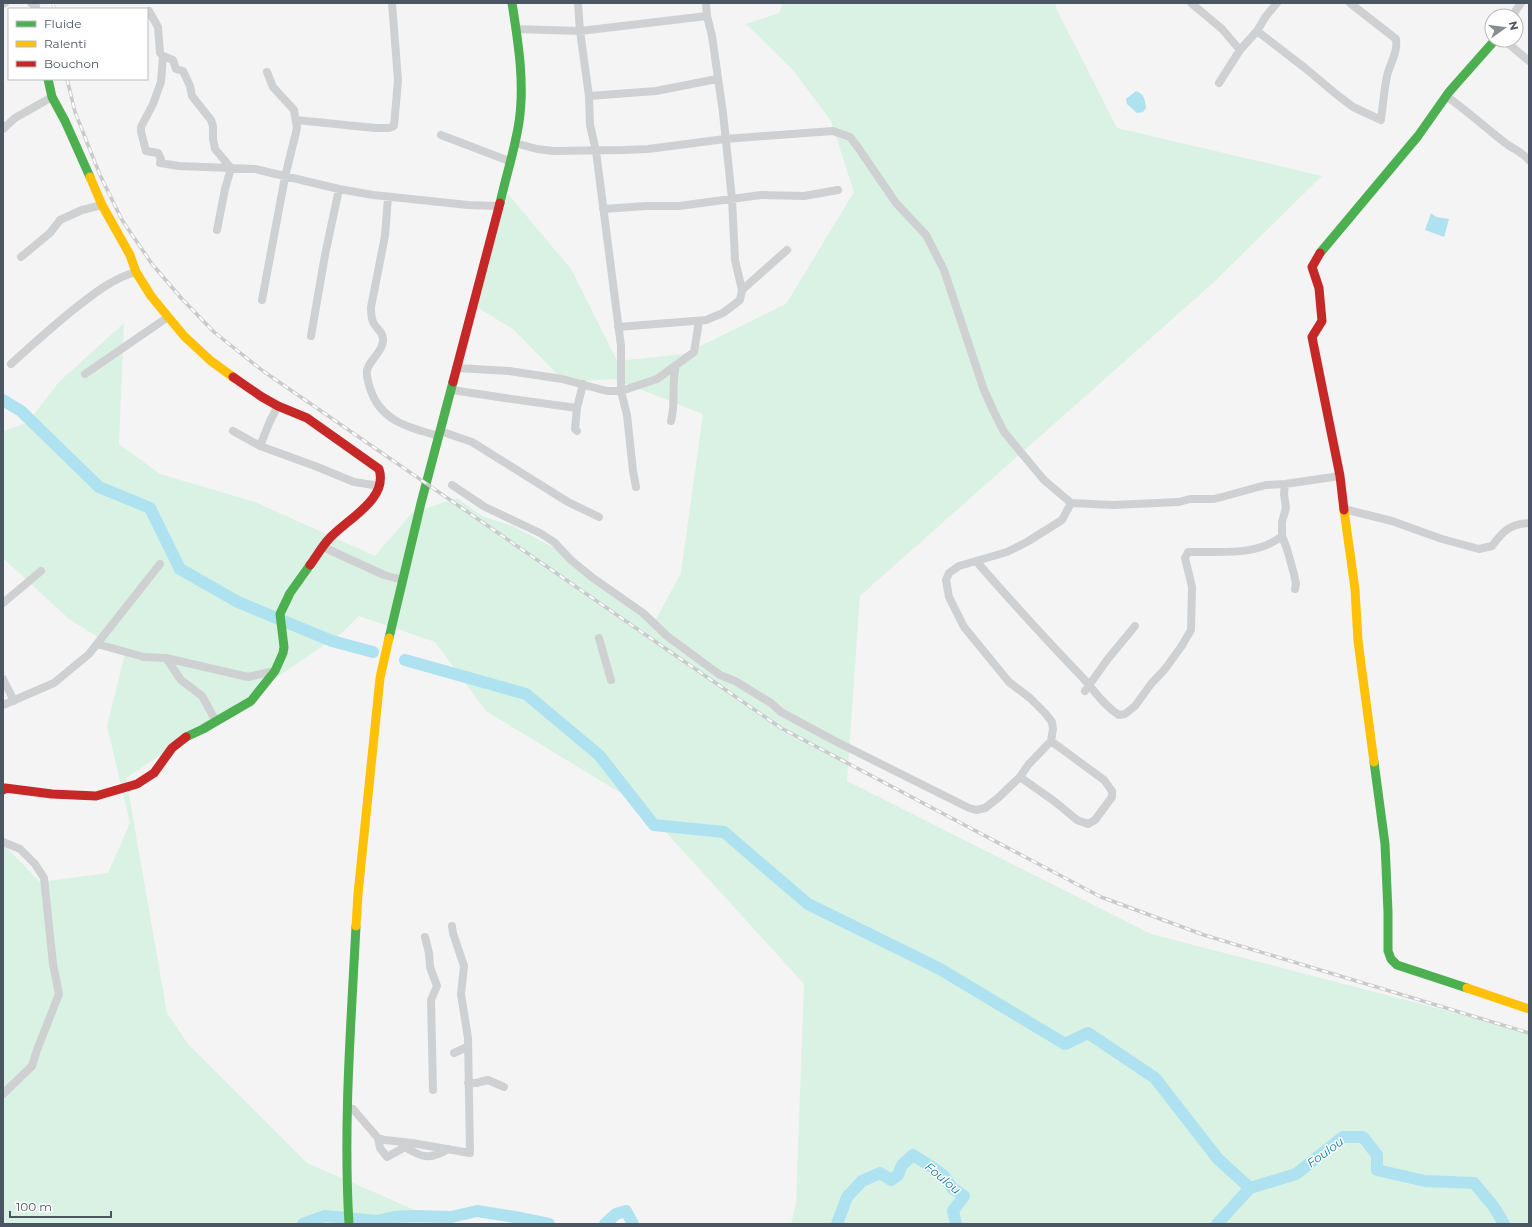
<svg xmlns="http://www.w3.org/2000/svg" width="1532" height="1227" font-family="Montserrat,sans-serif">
	<rect width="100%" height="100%" fill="#f4f4f4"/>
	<path fill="#d9f2e3" d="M783 3H1056V8L1117 128 1322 176 1214 282 860 596 847 781 1151 934 1529 1032V1224H791L796 1203 804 984 642 806 486 711 435 642 359 616 343 632 273 680 126 778 167 1013 188 1044 307 1163 447 1224H3V844L40 882 108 873 130 823 107 726 125 654 69 619 3 558V431L27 423 59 382 124 323 119 444 160 474 255 502 375 556 412 513 457 498 482 516 513 526 564 553 656 619 681 573 703 414 614 379 582 381 557 374 514 330 477 307 508 194 571 269 617 361 684 354 786 304 854 192 831 121 793 70 746 24 779 13Z"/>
	<path fill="#aee2f0" d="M1136 91C1144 94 1145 99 1146 108L1143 112 1137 113 1127 104 1126 99Z
		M1431 213 1436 217 1449 219 1444 237 1425 230Z"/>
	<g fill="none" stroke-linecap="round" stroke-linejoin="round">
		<path stroke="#aee2f0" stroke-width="12" d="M3 400 21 411 99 487 150 508 180 569 238 602 332 641 373 652
			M405 660 526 694 599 755 654 825 724 832 808 904 940 969 1065 1044 1088 1033 1155 1078 1218 1159 1250 1188
			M303 1224 325 1216 377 1221 394 1217 415 1216 451 1217 477 1211 515 1217 549 1224
			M605 1224 616 1214 626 1211 633 1224
			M837 1224 847 1197 862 1181 880 1173 891 1180 898 1175 902 1165 913 1155 935 1169 944 1176 952 1188 964 1196 953 1211 956 1224
			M1217 1224 1250 1188 1296 1174 1343 1137H1363L1377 1155V1170L1425 1181 1474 1183 1494 1207 1504 1224"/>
		<path stroke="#ced0d2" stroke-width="8" d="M31 3 36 6V9
			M578 3 580 31 589 96 590 125 596 151 621 346V391L627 415 633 471 636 487
			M1191 3 1222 29 1240 50
			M3 4 5 3
			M149 11 158 27 160 53 163 56 173 60 176 69 183 71 190 86 192 96 211 120 213 126V139L215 149 231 168 225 189 217 230
			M1512 16 1521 3
			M516 29 580 31 707 16
			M1257 31 1305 68 1336 94 1353 107 1381 120C1383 105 1384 90 1387 76 1390 63 1398 53 1396 39L1350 3
			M1504 40 1529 61
			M163 56 161 82 153 104 141 127V132L146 151 158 153 161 159 160 163 179 166 255 169 339 189 373 195 468 205 498 206
			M1219 83 1240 50 1257 31 1266 16 1277 3
			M589 96 656 91 717 79
			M1446 96C1466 110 1485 127 1504 142 1513 149 1522 152 1529 160
			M296 120 375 128H389L394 126 398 80 392 3
			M3 129 15 118 52 97
			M441 135 509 161
			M515 143 537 149 553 151 623 150 648 149 725 139 833 131 850 137 857 146 896 203 926 235 944 270 984 390 993 410 1004 432 1044 480 1071 503 1113 505 1179 502 1190 499H1214L1266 485 1285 484 1340 476
			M388 197 385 236 371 307C371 312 371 317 373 322 376 329 384 332 383 341 382 353 370 359 367 370 366 376 368 382 370 388 380 421 409 428 439 436
			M603 209 646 206H679L761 195 804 196 838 190
			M21 257 50 233 60 220 82 210 102 205
			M742 290 787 250
			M262 300 285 177 297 128 294 110 273 87 267 72
			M618 327 706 320 723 313 740 300 742 290 735 260 732 199 723 113 712 36 707 16 706 3
			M311 336 325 255 339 189
			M11 364C33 344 55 324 78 306 96 292 114 278 136 272
			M456 368 509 371 562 379 607 391H621L657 379 694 352 699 321
			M85 374 168 317
			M452 390 505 398 577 408
			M671 421C676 402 671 385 676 365
			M233 431 260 446 315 466 354 482 380 486
			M440 431 472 442 568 502 599 517
			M577 431 575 429 577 408 583 384
			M260 446 270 421 278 406
			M1285 484 1284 494 1286 508 1282 522V536L1287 549 1294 574 1296 584 1295 589
			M452 485 485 507 540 533 554 542 571 560 593 578 643 613 667 636 720 675 735 681 771 703 781 712 833 740 969 808 976 810 985 808 998 798 1020 777 1028 765 1051 741 1053 729 1052 722 1045 713 1030 698 1009 682 964 627 949 597 946 580 949 573 959 566 1007 552 1027 542 1062 520 1071 503
			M1344 509 1392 521 1442 539 1479 549 1492 546C1503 531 1510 524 1529 523
			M323 547 384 575 403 580
			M976 561C1011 601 1046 640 1083 678 1094 690 1104 706 1119 715L1125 714 1135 706 1151 684 1165 669 1181 647 1191 630 1192 587 1185 558 1188 552C1219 551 1256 557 1282 536
			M3 603 41 571
			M599 638 611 680
			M97 644 144 657 166 658 248 677 275 671
			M166 658 181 680 202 696 216 721
			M3 679 14 701
			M1085 691 1107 660 1135 626
			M3 705 54 683 89 654 160 564
			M1020 777 1054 801 1077 820 1088 824 1095 820 1112 797V791L1104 780 1051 741
			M3 842 20 849 35 864 44 878 53 964 59 994 37 1050 32 1066 3 1094
			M425 937 429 953 430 967 437 986 431 1000 433 1090
			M454 1053 467 1047
			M468 1083H476L488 1080 504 1087
			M347 1108 353 1109 378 1138 385 1140 412 1143 470 1153 468 1038 461 994 464 966 453 933 452 926
			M378 1138 380 1148 387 1157 405 1147C422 1158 430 1160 448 1149"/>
		<path stroke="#4caf50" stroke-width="9" d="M48 79 52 97 65 121 90 177
			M500 203C506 176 515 149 519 122 525 83 518 41 512 3
			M1320 253 1418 136 1449 92 1495 40
			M389 638 421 503 453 382
			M186 737 203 729 251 701 275 671 283 653 284 647 280 614 290 593 310 565
			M1374 762 1385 844 1388 912V951L1391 959 1397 965 1467 988
			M349 1224C343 1125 351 1025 356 926"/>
		<path stroke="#ffc107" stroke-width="9" d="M90 177 102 205 130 255 136 272 151 296 184 336 211 361 233 377
			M1344 510 1355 589 1358 641 1374 762
			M356 926 358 894 380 678 389 638
			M1467 988 1529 1009"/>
		<path stroke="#c62828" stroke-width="9" d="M1320 253 1312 267 1319 288 1322 321 1312 337 1340 476 1344 510
			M233 377 262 397 278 406 307 418 379 469C389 500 345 520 328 540 321 548 316 557 310 565
			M453 382 500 203
			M3 790 5 788 52 794 96 796 137 784 154 773 172 748 186 737"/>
		<defs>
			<path id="rail" d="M53 3 54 9
				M67 79 75 112 100 175 122 220 152 264 182 299 214 332 263 371 781 728 1101 897 1204 935 1529 1033"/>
		</defs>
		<use href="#rail" stroke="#c9cacc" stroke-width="3.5"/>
		<use href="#rail" stroke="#fff" stroke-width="2" stroke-dasharray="6" stroke-linecap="butt"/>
	</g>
	<g text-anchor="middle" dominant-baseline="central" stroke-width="3" stroke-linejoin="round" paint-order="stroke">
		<g font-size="12" font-style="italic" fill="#0c7c9b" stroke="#fff">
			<text transform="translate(1325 1152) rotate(-36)">Foulou</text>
			<text transform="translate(943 1178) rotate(40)">Foulou</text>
		</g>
	</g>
	<rect width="1532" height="1227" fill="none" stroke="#4a5661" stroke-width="8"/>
	<rect x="8" y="8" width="140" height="72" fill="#ffffff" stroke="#b7bbc0"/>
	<rect x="16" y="21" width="20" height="6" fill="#4caf50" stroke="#b7bbc0"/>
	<text x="44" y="28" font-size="12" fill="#4a5661">Fluide</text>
	<rect x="16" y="41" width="20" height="6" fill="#ffc107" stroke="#b7bbc0"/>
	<text x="44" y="48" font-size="12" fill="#4a5661">Ralenti</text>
	<rect x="16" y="61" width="20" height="6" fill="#c62828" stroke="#b7bbc0"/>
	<text x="44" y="68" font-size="12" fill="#4a5661">Bouchon</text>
	<g transform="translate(1504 28) rotate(76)"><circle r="19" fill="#ffffff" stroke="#b7bbc0"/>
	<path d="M0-3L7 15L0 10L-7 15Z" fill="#868d94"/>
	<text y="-6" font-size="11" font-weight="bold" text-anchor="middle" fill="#4a5661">N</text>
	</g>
	<path d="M10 1211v6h101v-6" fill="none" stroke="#4a5661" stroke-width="2"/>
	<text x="16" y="1211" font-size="12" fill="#4a5661" stroke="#ffffff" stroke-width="3" paint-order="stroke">100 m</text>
</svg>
